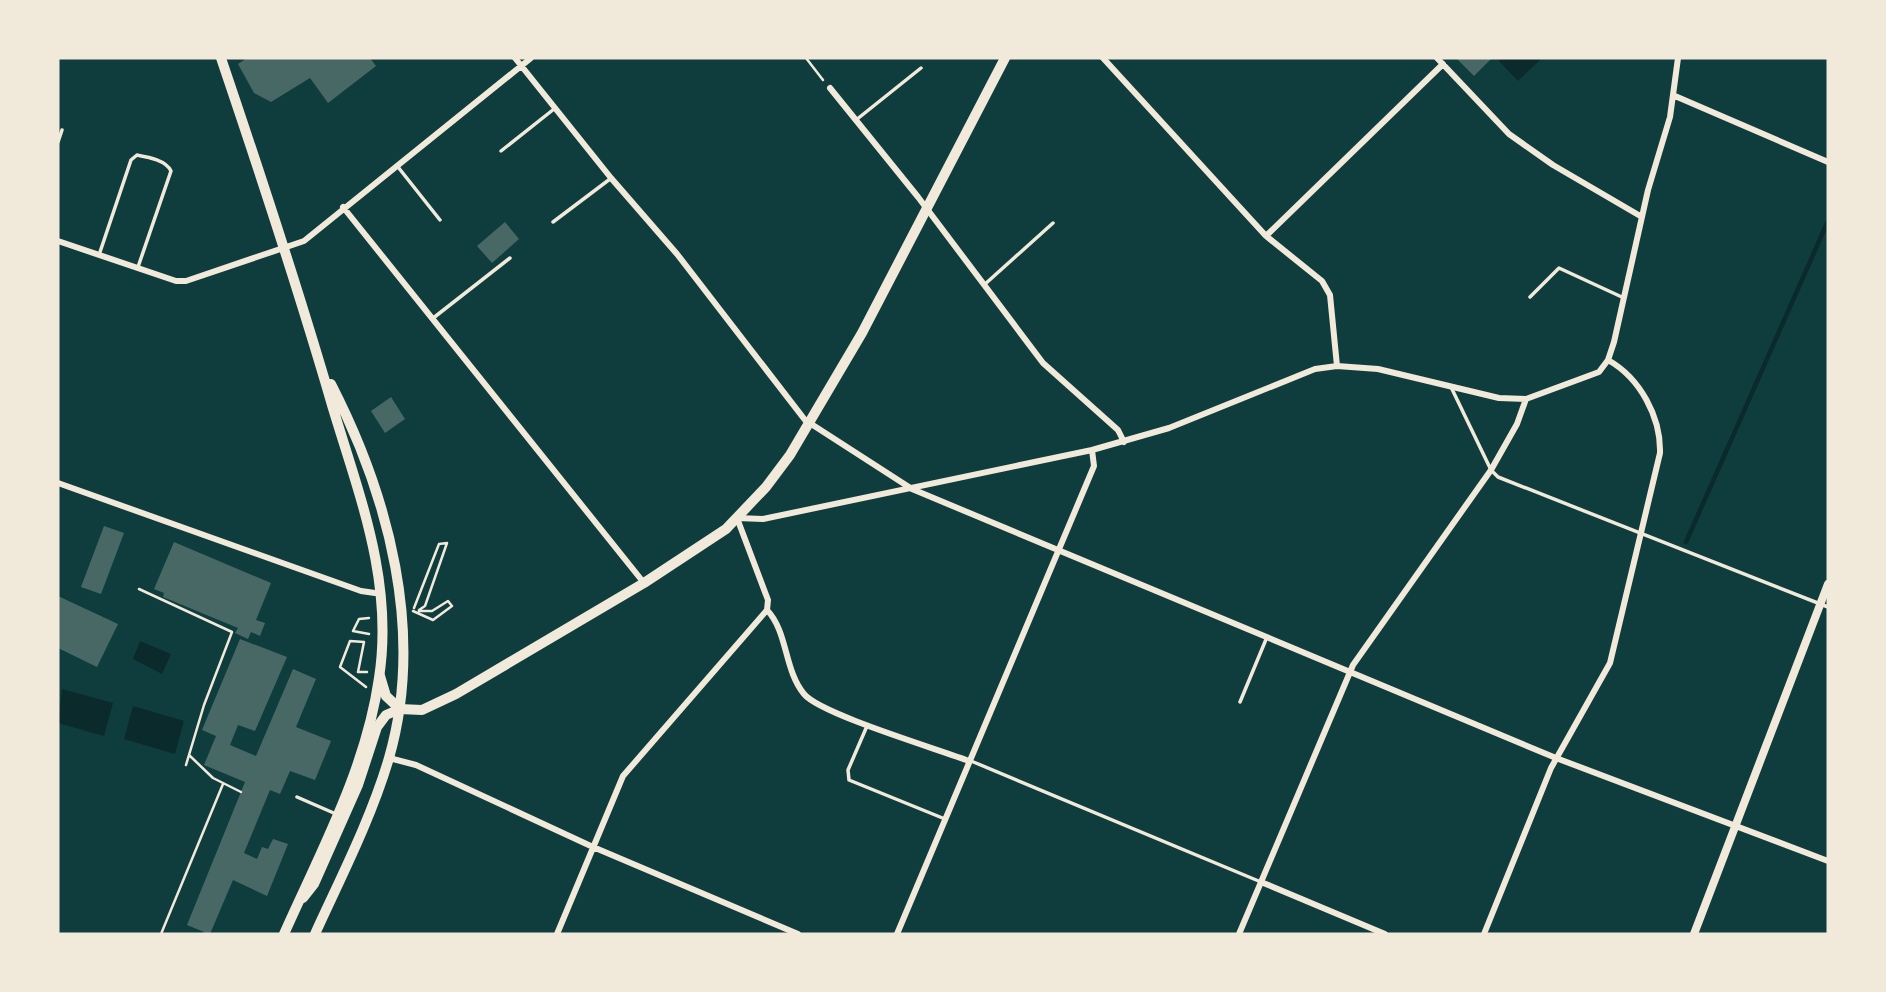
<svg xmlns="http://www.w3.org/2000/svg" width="1886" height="992" font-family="Merriweather,serif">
	<rect width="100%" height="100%" fill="#0f3d3e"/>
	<path fill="#0a2a2b" d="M1502 58H1542L1518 81 1499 61Z
		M140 641 171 654 162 674 133 659Z
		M62 689 113 703 104 736 58 723Z
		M133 706 184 721 175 754 124 739Z"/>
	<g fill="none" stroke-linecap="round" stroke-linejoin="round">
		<path stroke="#0a2a2b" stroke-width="4.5" d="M1686 542 1828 221"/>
	</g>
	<path fill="#486865" d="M247 58H370L376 66 328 103 310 78 271 102 254 93 238 64Z
		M1456 58H1492L1474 76Z
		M505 222 519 239 492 263 477 246Z
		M391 397 405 419 385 433 371 411Z
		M104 526 124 533 101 594 81 587Z
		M174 542 271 583 256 620 265 623 260 636 251 632 248 639 235 633 238 628 163 597 164 593 154 589Z
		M58 596 118 624 97 667 58 648Z
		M240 639 287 657 255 731 238 725 230 745 256 756 293 669 316 679 296 727 331 741 315 780 290 771 280 794 270 790 244 853 257 859 262 847 268 849 273 839 288 844 267 896 233 880 210 934H203L204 932 187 925 245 782 204 765 216 736 202 730Z"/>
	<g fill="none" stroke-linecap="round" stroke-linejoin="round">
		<path stroke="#f1e9da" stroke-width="2.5" d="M806 58 823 80
			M139 589 232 632 204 705 186 765
			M414 608 439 544 447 543 425 606 419 610
			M413 611 433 620 452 606 448 601 432 611H419
			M369 634 353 631 359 619 369 618
			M366 687 340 667 350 641 364 642 358 672H367
			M189 755 213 778 241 792
			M161 934 223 784"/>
		<path stroke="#f1e9da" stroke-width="3.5" d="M856 120 921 68
			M58 142 62 130
			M501 151 554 109
			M398 167 440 220
			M553 222 610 179
			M99 255 131 160 137 155C148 157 166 160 171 171L138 267
			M984 285 1053 223
			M1530 297 1559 268 1624 298
			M432 319 510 258
			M1451 387 1491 470 1498 477 1828 607
			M1240 702 1267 637
			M867 726 848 770 849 780 945 819
			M971 761 1261 882
			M297 797 336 814"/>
		<path stroke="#f1e9da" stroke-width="6" d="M515 58 611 178 677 254 805 420 912 489 1556 758 1828 861
			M1103 58 1266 236 1322 281 1330 295 1337 366
			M1437 58 1509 134 1553 165 1642 217
			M830 88 918 197 1043 363 1118 430 1124 442
			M1675 96 1828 162
			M343 207 644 583
			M1266 236 1443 64
			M58 241 176 281H186L304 241 531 58
			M58 483 361 591 382 594
			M737 518 763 519 1092 450 1169 428 1315 369 1337 366 1378 369 1499 398 1526 399 1599 372 1608 360 1614 342 1648 190 1670 117 1678 58
			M767 610C788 632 784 670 804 694 820 714 938 749 969 761
			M389 758 416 765 593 847 798 934
			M1261 882 1385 934
			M557 934 623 776 767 610 768 600 737 518
			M897 934 1094 466 1092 450
			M1239 934 1353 665 1491 470 1517 424 1526 399
			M1484 934 1551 768 1610 663 1660 453C1661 417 1640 378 1608 360"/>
		<path stroke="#f1e9da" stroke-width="8" d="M1694 934 1828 584"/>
		<path stroke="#f1e9da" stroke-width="10" d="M380 676 386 696 400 709
			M303 898 314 884 358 785 377 727 386 715 400 709 422 710 456 694 644 583 726 529 766 487 790 455 862 333 1005 58"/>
		<path stroke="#f1e9da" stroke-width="10" d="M221 58C260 173 298 288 332 405 359 495 394 581 379 678 366 769 321 851 284 934
			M315 934C341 877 371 819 389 758 425 633 389 497 331 384"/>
	</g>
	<rect width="1886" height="992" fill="none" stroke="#f1e9da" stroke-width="119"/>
</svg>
